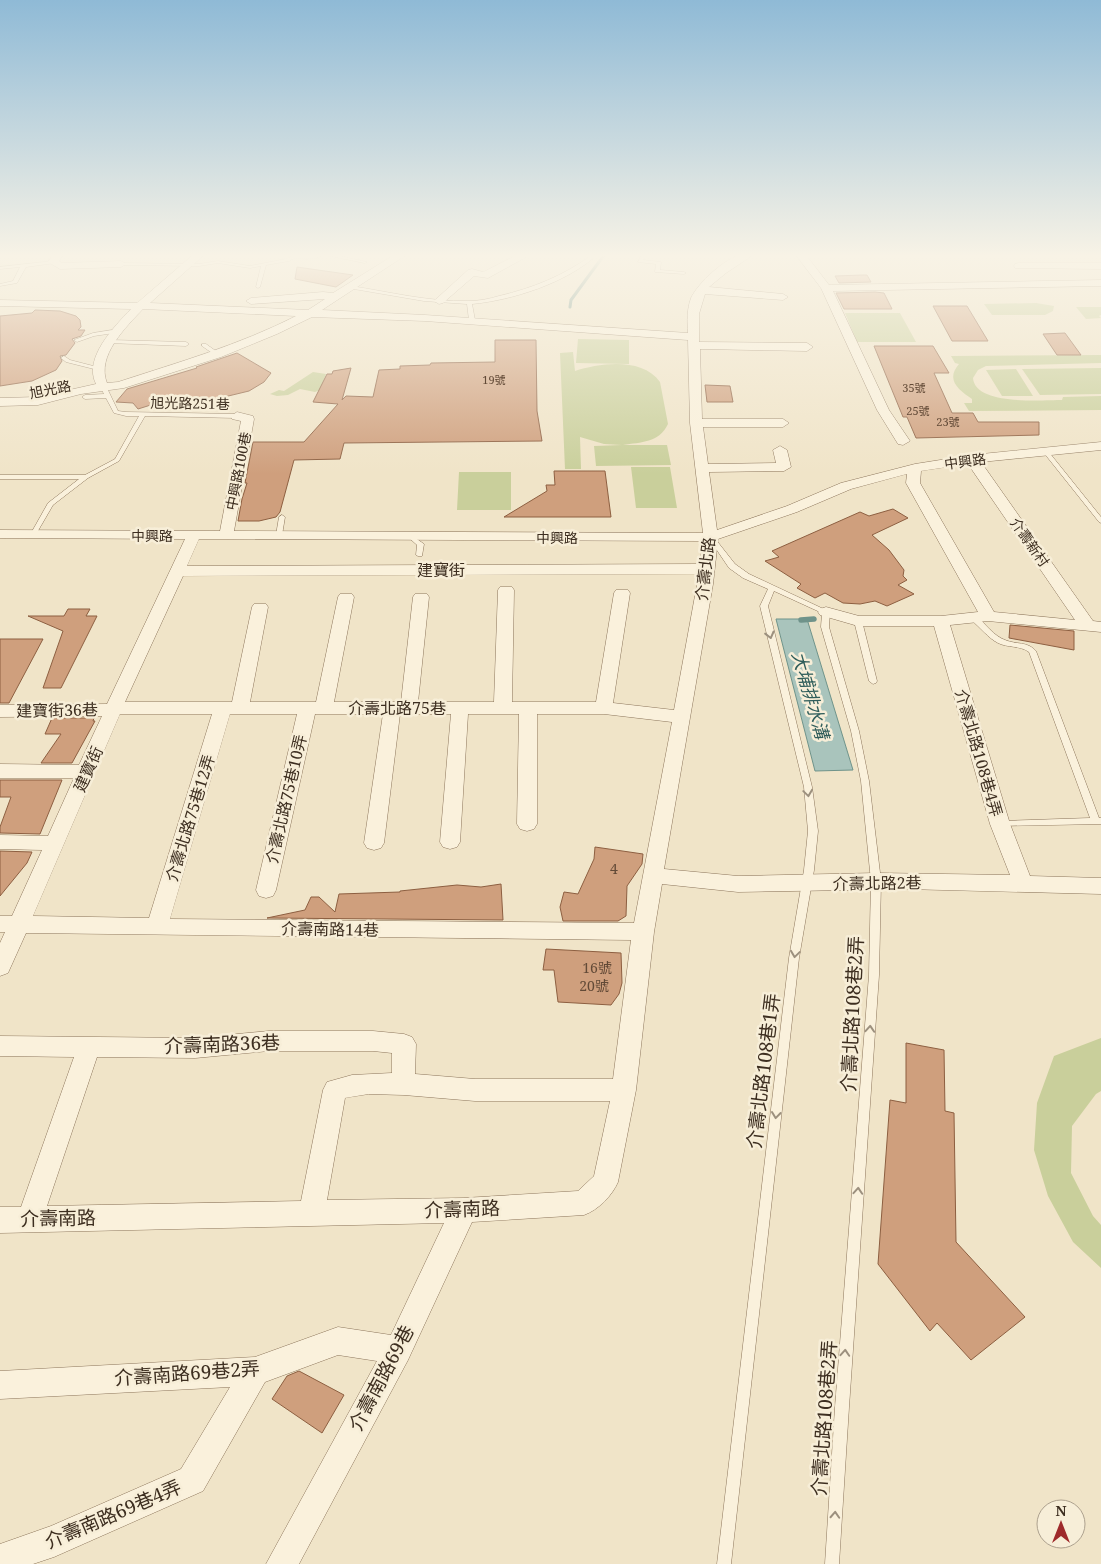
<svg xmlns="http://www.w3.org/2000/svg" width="1101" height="1564" font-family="'Noto Serif','Noto Sans TC',serif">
	<rect width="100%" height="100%" fill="#f0e4c8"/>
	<path fill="#c9cf9b" d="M1036 303 1054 306 1053 311 1045 315H992L984 304Z
		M1076 307H1101V315L1099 316 1101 318 1086 319Z
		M845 313H900L916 342H857Z
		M578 339 629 340V364L576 363Z
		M573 352 575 371C600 363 642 357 660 382L668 424C659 443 641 442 623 445H667L671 465 596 466 594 446 622 445 604 444 580 437 581 469H565L560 353Z
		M1101 355V363L986 366 978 370 973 378C975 406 1043 400 1062 400L1063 397 1101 396V410L969 411 964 403H972V399C959 390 945 380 959 364L955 363 951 356Z
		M1101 368V394L1040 395 1022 369Z
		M1016 369 1033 396H1002L986 370Z
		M313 372 326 374 320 390 315 392 300 389 288 395 277 396 270 394 279 390 284 391Z
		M631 467H670L677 508H636Z
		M459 472H511V510H457Z
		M1101 1038V1091L1096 1094 1072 1126 1071 1173 1093 1216 1101 1225V1268L1073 1242 1048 1196 1034 1150 1037 1103 1054 1056Z"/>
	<path fill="#a9c4bc" stroke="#6f938a" d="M776 619H807L853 770 815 771Z"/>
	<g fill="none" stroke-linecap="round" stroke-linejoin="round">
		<path stroke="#6f938a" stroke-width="3" d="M570 307 571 300 604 255"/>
		<path stroke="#6f938a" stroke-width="5.5" d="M801 620 814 619"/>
	</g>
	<path fill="#cf9f7d" stroke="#8d5f41" d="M297 267 353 275 336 287 295 279Z
		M862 275H867L871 282 839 283 835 276Z
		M875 292 884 293 892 309H844L836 293Z
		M933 306H967L988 341H952Z
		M35 310 60 311 76 316 80 320 81 327 78 330H85L81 336 72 339 75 343 66 355 60 356 62 361 56 370 32 381 0 386V316L32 313Z
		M1065 333 1081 355H1057L1043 334Z
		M495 340H536L537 411 542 441 344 443 340 459 294 460 280 512 276 517 259 521H238L242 499 247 483H245L253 442H304L338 404 313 402 327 374H332L333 371 351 368 342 400 346 396 373 397 379 370 400 369V366L430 365 431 363 495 362Z
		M874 346H933L949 373H934L952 413H973L978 422H1039V435L916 438 907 417H903Z
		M237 353 271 373 264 382 249 391 195 404 178 403 173 398 138 409 133 403 116 402 127 389 197 368 196 367Z
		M705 385 730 386 733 402H707Z
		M554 471H605L611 517H504L547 491 546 485H555Z
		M893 509 908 518 872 535 889 550 904 570 903 576 907 580 898 585 914 594 887 606 875 601 860 604 843 603 825 593 815 598 797 588 801 584 765 561 779 557 772 551 860 512 869 516Z
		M68 609H90L86 616H97L61 688H43L63 631 28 616H64Z
		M1010 625 1074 631V650L1009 638Z
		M0 639H43L9 703H0Z
		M52 718H94L93 721H95L72 763H41L61 734H45Z
		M0 780H62L40 834 0 833V827L11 797H0Z
		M595 847 643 854 642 864 627 886 626 916 618 921H563L560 907 564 892 578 894 594 859Z
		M0 851 32 852 27 863 0 896Z
		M501 884 503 920 267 918 305 910 311 897H319L335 912 339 894 400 892V891L457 885 481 887Z
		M546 949 621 953 622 983 619 994 611 1005 558 1002 554 970H543Z
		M906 1043 944 1050 945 1111 954 1113 956 1242 1025 1317 971 1360 937 1323 930 1331 878 1264 890 1100 906 1103Z
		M299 1371 344 1395 322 1433 272 1399 287 1376Z"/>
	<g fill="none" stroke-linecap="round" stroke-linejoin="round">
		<defs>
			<path id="lane" d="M295 255 298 256 289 261 266 265 260 287 258 288 256 287 261 266 250 268 218 263 199 266 121 265 119 264 121 263 199 264 218 261 250 266 286 259Z
				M326 255H335L367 262 365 263Z
				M592 255H597C566 283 513 300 472 304L475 320 472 322 469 320 467 304 424 301 348 288 351 286C390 292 429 302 468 301 479 301 489 299 499 296 533 288 563 276 592 255Z
				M642 255H646L643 260 661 262 660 270 684 272 686 273 684 274 655 272 656 264 638 262Z
				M53 261H55V263L26 267 17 283 0 286V284L13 281 20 267 0 269V267Z
				M119 329 121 330V332L94 336 77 342 74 340 93 333Z
				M110 340 186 342 189 344 186 346 108 343 107 342Z
				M202 344H206L220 354 215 355 202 346Z
				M64 356 70 360 101 368 98 370 66 362 61 358Z
				M104 386 107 388 118 411 126 412 237 414 240 416 237 418 145 416 119 461 88 478 53 505 35 536H31L30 535 48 503 79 479H0V475H85L115 459 139 416H126L114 413 106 398 85 399 82 397 85 395 104 394 101 388Z
				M1046 450 1048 451 1101 517V523L1099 522 1044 453V451Z
				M282 515 285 517 282 535 279 537 276 535 279 517Z
				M411 535 424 544 422 556H418L416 555 417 545 408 537Z
				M711 535 713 536 735 564 749 574 830 612 829 627 859 731 869 781 881 881 879 975 849 1407 839 1564H825L835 1407 869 975 871 881 861 781 851 731 821 627 822 613 774 591 768 606 812 787 818 831 814 870 799 958 731 1564H717L789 958 804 870 808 831 804 787 760 606 768 589 743 578 729 568 708 537Z
				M971 616H977C985 624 994 636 1005 640 1017 645 1027 641 1036 651L1099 818H1101V824L997 826 995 824 997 822 1000 821 1090 818 1029 652C1019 645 1008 648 998 643 988 638 980 627 971 620L970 618Z
				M855 619H858L862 621 877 681 876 683 873 684 869 681 854 621Z"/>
			<path id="street" d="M53 255H63L59 261 62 263 121 261 126 264 121 267 60 269 48 262Z
				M193 255H204L150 303 308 310 325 299 251 304 246 301 251 298 323 292 333 293 394 255H406L322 310 425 315 688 333C687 321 687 309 691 298 698 283 725 258 741 255 745 254 749 255 753 255L726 273 709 287 783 294 788 297 783 300 705 294 699 314V342L807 343 813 347 807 351 700 349 702 419H783L789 423 783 427H703L708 464 776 463 773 450 780 446 787 450 791 467 784 471 709 472 717 530 787 506 841 483 915 464 972 455 1101 442V450L981 462 1093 621 1101 622V632L988 621 950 625 1010 824 1030 876 1101 878V894L905 889 738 892 662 884 654 932 636 1090 618 1182C612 1196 598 1210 584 1215L472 1222 408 1360 299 1564H266L377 1361 338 1355 265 1382 203 1491 54 1557 33 1564H0V1544L51 1526 181 1469 230 1387 0 1399V1371L255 1357 338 1327 391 1335 444 1223 0 1233V1207H21L74 1057 0 1056V1036L195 1038 269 1031H373L404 1034 412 1037 416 1044 415 1074 475 1079H613L631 940 26 933 8 973 0 976V943L5 932H0V916H12L42 850 0 849V835L48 836 74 778H0V764L79 765 102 716 0 717V705L107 704 185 539 0 538V530L220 531 241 421 232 419 231 416 237 412 253 416 254 419 234 531 703 533 690 423 688 340 425 321 312 317 277 334 221 357 124 388 81 394 38 405 0 406V398L38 397 96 384C83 358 114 327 131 309L0 306V300L137 303ZM143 309 296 316C239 345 179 362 118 382L107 383C96 356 126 327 143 309ZM968 464 1075 620 994 612 920 483 921 471ZM907 474 906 483 978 612 941 616H859L826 607 820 609 818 612 820 615 858 626H934L990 824 1010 875 877 873 738 876 664 869 713 584 718 539 797 512 851 489ZM199 539H226L703 541 700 564 187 566ZM699 574 674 710 613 703 630 593 628 590H616L614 593 596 702H512L514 590 512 587H500L498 590 494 702H418L429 597 427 594H415L413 597 401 702H334L354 597 352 594H340L338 597 316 702H250L268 607 266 604H254L252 607 232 702H125L183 576ZM120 714H212L149 918 33 916ZM230 714H297L256 890 259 896 266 898 273 896 276 890 315 714H383L364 843 367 848 374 850 381 848 384 843 400 714H451L440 842 443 847 450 849 457 847 460 842 468 714H519L517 824 520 829 527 831 534 829 537 824V714H604L672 722 634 923 170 919ZM269 1051H373L392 1053V1073L352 1075 327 1082 323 1090 301 1201 47 1206 97 1057 195 1058ZM369 1094 404 1095 475 1101H610L594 1176 578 1191 464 1198 327 1200 345 1098Z
				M290 255H323C317 260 296 260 290 255Z
				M517 255 528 256 488 278 474 276 443 303 439 304 434 301 468 270 472 269 483 272Z
				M796 255H806L829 285 1101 280V286L833 291 889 410 910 441 903 445 898 444 877 410 821 288Z
				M1019 263H1101V269L1015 268 1014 266 1015 264Z"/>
		</defs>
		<use href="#lane" stroke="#8d765c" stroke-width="1"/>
		<use href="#street" stroke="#8d765c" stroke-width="1"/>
		<use href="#lane" fill="#faf1dc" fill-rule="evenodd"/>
		<use href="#street" fill="#faf1dc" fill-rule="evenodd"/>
	</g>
	<defs><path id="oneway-chevron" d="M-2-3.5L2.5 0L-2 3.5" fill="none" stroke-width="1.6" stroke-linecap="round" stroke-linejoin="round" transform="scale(1.25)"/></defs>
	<g stroke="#9c907e">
		<use href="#oneway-chevron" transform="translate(770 635) rotate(76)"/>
		<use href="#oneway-chevron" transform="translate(808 793) rotate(82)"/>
		<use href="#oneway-chevron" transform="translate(795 954) rotate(98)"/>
		<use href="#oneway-chevron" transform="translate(870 1029) rotate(-86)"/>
		<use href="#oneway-chevron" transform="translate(776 1115) rotate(97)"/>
		<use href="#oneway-chevron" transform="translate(858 1191) rotate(-86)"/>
		<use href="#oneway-chevron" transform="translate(845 1353) rotate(-86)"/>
		<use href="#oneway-chevron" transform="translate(835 1515) rotate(-87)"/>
	</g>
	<linearGradient id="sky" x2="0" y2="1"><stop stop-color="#8fbad6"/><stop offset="0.54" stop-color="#f8f3e6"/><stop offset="1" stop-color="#f8f3e6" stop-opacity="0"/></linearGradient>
	<rect width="1101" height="474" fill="url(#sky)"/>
	<g text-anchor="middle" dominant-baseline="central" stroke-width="5" stroke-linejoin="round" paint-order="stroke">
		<g font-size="11" fill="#624a37">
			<text x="494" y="379">19號</text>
			<text x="914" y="387">35號</text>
			<text x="918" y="410">25號</text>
			<text x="948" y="421">23號</text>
		</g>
		<g font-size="14" fill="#3d2e20" stroke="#f7eed8">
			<text transform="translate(50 389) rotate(-11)">旭光路</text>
			<text transform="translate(190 403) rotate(1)">旭光路251巷</text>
			<text transform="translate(965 461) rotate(-8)">中興路</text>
			<text transform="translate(238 471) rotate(-79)">中興路100巷</text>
			<text x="152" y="535">中興路</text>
			<text x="557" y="537">中興路</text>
			<text transform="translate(1030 542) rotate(55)">介壽新村</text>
		</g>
		<g font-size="14" fill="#624a37">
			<text x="614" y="868">4</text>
			<text x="597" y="967">16號</text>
			<text x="594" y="985">20號</text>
		</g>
		<g font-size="16" fill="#3d2e20" stroke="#f7eed8">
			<text transform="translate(705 569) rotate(-83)">介壽北路</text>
			<text x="441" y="570">建寶街</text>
			<text x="397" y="708">介壽北路75巷</text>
			<text transform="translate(57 710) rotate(-1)">建寶街36巷</text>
			<text transform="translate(979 753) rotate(74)">介壽北路108巷4弄</text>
			<text transform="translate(88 769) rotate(-66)">建寶街</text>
			<text transform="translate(286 799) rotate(-77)">介壽北路75巷10弄</text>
			<text transform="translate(190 818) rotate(-73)">介壽北路75巷12弄</text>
			<text transform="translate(877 883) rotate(-1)">介壽北路2巷</text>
			<text transform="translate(330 929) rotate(1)">介壽南路14巷</text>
		</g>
		<g font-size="18" font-style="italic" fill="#2f5d5a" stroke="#f7eed8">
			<text transform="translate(811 695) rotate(74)">大埔排水溝</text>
		</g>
		<g font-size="19" fill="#3d2e20" stroke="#f7eed8">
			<text transform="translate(852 1014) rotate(-87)">介壽北路108巷2弄</text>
			<text transform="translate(222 1044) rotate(-2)">介壽南路36巷</text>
			<text transform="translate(763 1071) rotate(-83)">介壽北路108巷1弄</text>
			<text transform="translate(462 1209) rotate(-2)">介壽南路</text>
			<text transform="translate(58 1218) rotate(-1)">介壽南路</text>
			<text transform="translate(187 1373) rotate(-4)">介壽南路69巷2弄</text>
			<text transform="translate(381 1378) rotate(-62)">介壽南路69巷</text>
			<text transform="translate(824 1418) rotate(-86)">介壽北路108巷2弄</text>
			<text transform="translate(113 1514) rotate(-23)">介壽南路69巷4弄</text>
		</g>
	</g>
	<g transform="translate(1061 1524)"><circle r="24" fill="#f7eed8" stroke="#ada18e"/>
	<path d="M0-4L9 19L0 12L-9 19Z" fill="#9e2a2b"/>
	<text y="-8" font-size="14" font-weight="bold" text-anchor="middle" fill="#3d2e20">N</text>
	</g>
</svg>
